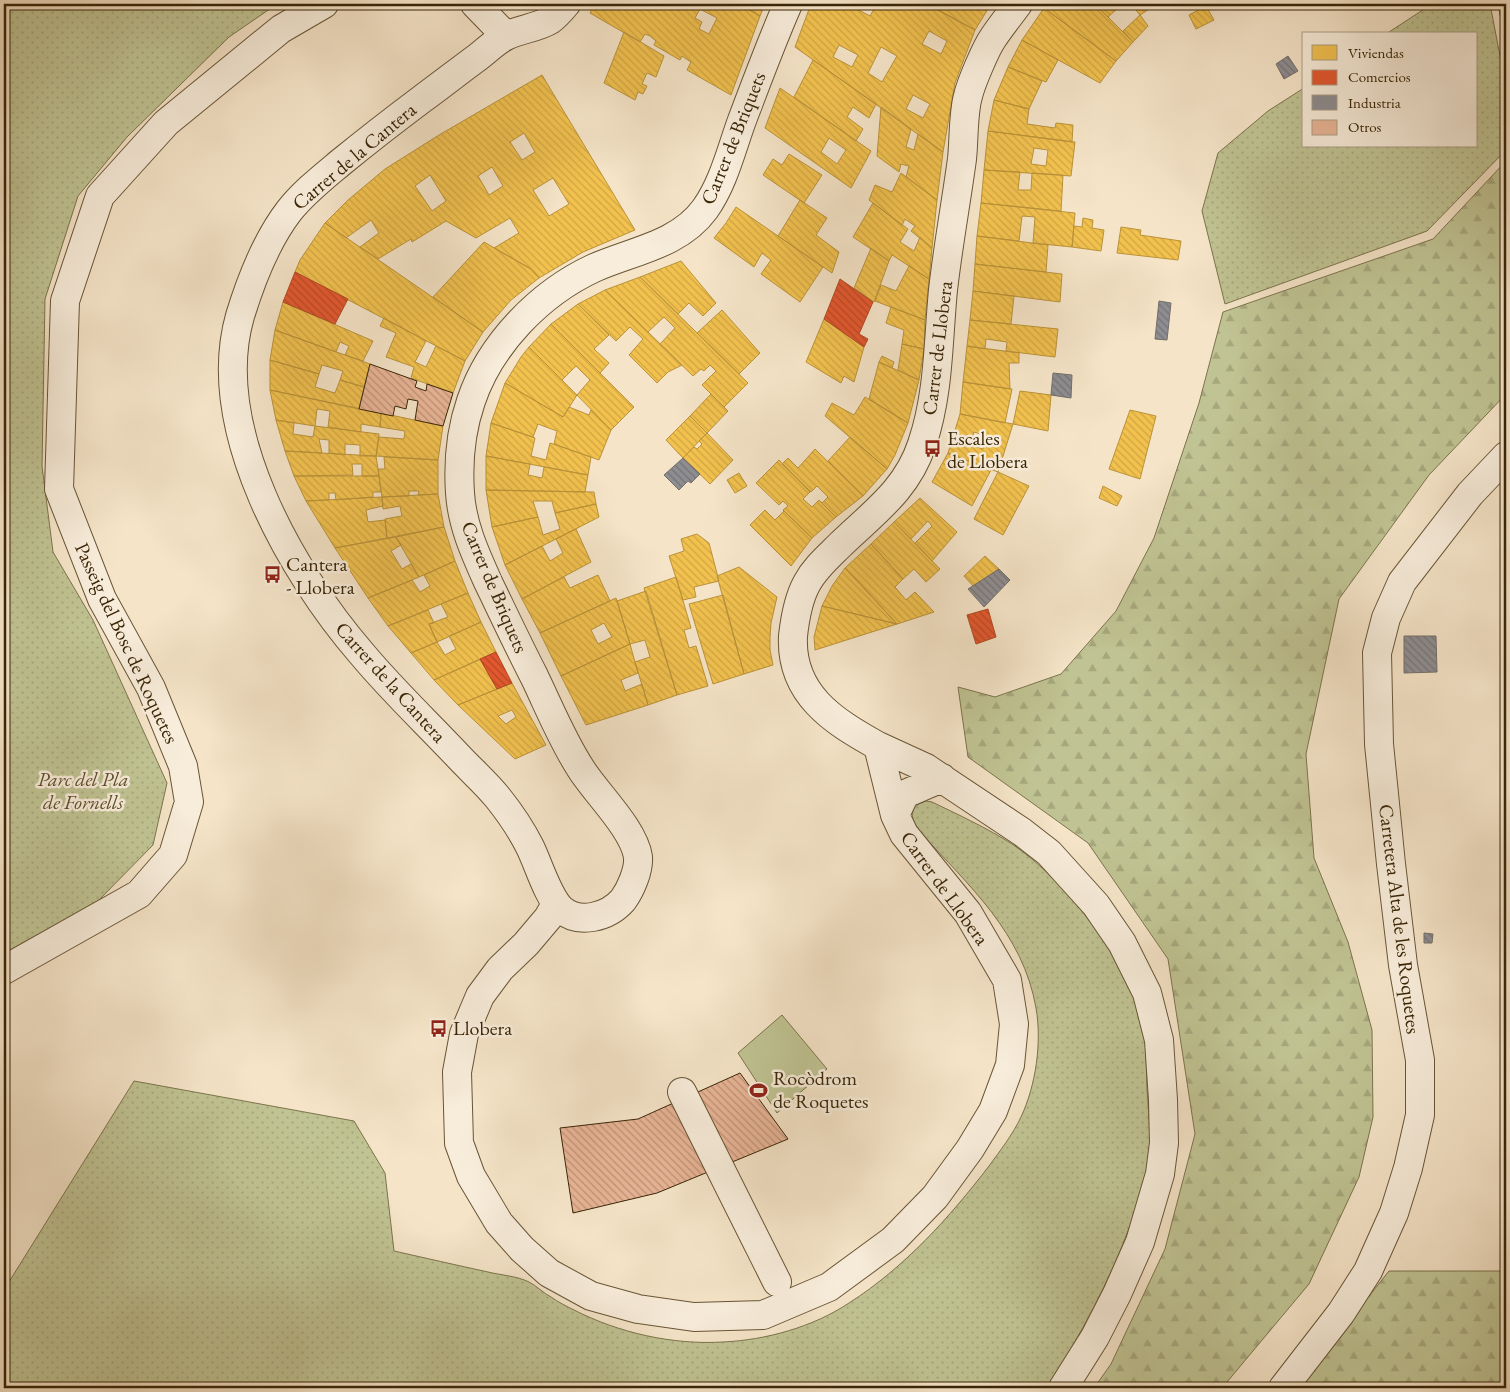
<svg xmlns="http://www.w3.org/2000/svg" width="1510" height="1392" font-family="'EB Garamond',serif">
	<defs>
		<pattern id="grass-dots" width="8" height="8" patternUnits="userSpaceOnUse" patternTransform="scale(1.25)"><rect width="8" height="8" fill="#c0c393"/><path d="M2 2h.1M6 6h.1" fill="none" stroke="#a6a77d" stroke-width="1.8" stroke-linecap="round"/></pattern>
		<pattern id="forest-firs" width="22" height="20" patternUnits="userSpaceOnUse" patternTransform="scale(1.25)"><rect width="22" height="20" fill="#c0c393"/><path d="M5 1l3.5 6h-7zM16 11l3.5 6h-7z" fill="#a6a77d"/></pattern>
		<pattern id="homes-back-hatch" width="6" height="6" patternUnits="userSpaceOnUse" patternTransform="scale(1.25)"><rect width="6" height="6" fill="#f2c14e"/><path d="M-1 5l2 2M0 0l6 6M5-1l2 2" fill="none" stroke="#d0a643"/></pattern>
		<pattern id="shops-back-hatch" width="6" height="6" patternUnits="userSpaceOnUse" patternTransform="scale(1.25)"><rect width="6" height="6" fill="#e4572e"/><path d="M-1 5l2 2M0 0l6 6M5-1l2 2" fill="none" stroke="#ba4825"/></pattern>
		<pattern id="industry-back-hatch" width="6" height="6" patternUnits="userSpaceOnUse" patternTransform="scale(1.25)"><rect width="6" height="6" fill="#8d8d92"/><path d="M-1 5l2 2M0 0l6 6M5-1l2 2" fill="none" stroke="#747375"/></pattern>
		<pattern id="building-back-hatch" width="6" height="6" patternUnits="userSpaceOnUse" patternTransform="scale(1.25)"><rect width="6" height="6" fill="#e8b496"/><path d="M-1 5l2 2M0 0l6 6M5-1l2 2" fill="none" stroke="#bd9278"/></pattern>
	</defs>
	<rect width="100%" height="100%" fill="#f5e4c8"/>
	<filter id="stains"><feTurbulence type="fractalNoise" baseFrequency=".004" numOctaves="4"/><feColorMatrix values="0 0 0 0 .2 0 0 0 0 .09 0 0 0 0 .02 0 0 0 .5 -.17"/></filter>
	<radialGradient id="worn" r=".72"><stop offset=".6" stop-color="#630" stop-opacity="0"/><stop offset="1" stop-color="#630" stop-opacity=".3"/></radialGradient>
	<path fill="url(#grass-dots)" stroke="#7c744c" d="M4 4H277L229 37 127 137 78 196 45 299 42 466 53 552 93 620 167 783 153 845 96 903 4 955Z
		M1432 4H1490L1506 87V150L1427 231 1225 304 1202 211 1218 153 1268 111 1304 88V146H1476V34H1386Z
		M926 801 932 802C959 815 987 828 1012 844 1066 880 1128 962 1143 1026 1147 1046 1146 1069 1147 1090 1149 1117 1152 1146 1147 1173 1144 1190 1137 1207 1131 1223 1110 1281 1080 1336 1047 1388H4V1290L134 1081 354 1121 385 1173 394 1251C425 1258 456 1265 488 1272 500 1275 517 1276 529 1282 537 1286 543 1293 551 1297 558 1302 566 1306 574 1310 619 1333 673 1345 723 1342 766 1340 813 1327 849 1303 904 1268 950 1217 989 1166 1000 1151 1013 1134 1021 1117 1036 1085 1042 1042 1036 1008 1023 933 969 886 921 833 911 820 906 807 926 801Z"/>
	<path fill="url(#forest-firs)" stroke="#7c744c" d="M1498 4H1506V48Z
		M1506 161V394L1429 475 1339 599 1306 754 1314 858 1348 942 1372 1030 1373 1117 1359 1177 1309 1284 1222 1388H1094L1111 1364 1165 1249 1195 1134 1168 959 1088 843 968 757 958 687 995 697 1061 674 1116 611 1154 538 1199 403 1223 312 1433 239Z
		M1389 1271H1506V1388H1296Z"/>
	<path fill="#c0c393" stroke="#7c744c" d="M782 1015 827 1069 777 1113 738 1053Z"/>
	<path fill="url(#homes-back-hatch)" stroke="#ba9238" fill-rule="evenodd" d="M595 4H668L676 8 678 4H739L760 16 731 95 687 70 691 62 682 56 680 60 654 45 656 41 650 36 645 34 640 42 590 13ZM700 9 717 18 709 34 699 29 702 22 695 18Z
		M739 4H765L760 16Z
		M811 4H852L851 6 870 16 877 4H927L975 30 955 83 943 152 795 47ZM929 31 947 41 941 54 922 44ZM839 45 858 55 852 67 833 57ZM881 47 897 56 882 82 868 73ZM913 95 930 104 923 118 906 109Z
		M927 4H991L975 30Z
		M1047 4H1095L1133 42 1116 61 1044 8Z
		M1095 4H1112L1117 9 1108 17Z
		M1131 4H1157L1140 15Z
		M1206 6 1214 20 1196 29 1189 15Z
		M1044 8 1116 61 1100 83 1022 40Z
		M1140 15 1148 26 1133 42 1123 31Z
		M624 32 664 56 656 77 647 73 642 84 647 86 643 94 638 92 635 100 604 83Z
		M1022 40 1058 60 1046 82 1008 67Z
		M813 60 876 104 869 118 853 107 847 117 863 129 856 141 794 97Z
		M1008 67 1042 81 1029 109 994 100Z
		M542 75 635 230 583 252 539 278 531 269 494 248 519 233 510 218 476 238 446 221 412 242 411 239 378 259 360 247 379 233 371 220 346 238 325 223 348 200 385 169 439 135ZM524 133 535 152 522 160 510 142ZM492 167 503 186 489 195 478 176ZM430 175 446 201 432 211 415 186ZM553 178 569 204 549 216 533 190Z
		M780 88 871 151 851 188 765 128ZM829 138 846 150 837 164 821 152Z
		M994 100 1029 109 1027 124 1055 128 1056 123 1073 125 1072 142 988 131Z
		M881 107 911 129 906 147 914 150 918 134 943 152 937 200 906 177 909 166 901 164 899 172 877 156Z
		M988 131 1075 142 1071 176 984 170ZM1034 148 1048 150 1046 166 1031 164Z
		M789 154 822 175 804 203 763 175 773 159 782 165Z
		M984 170 1020 172 1018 190H1031L1032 173 1063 175 1061 211 981 203Z
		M901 173 937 200 932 248 911 231 915 226 905 219 902 225 869 200 875 185 892 192Z
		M800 200 827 218 816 235 839 252 832 273 778 236Z
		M873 203 908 229 900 242 914 251 920 237 932 248 929 279 892 255 889 261 853 237Z
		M981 203 1075 213 1072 247 1033 243 1035 217 1022 216 1019 241 977 236Z
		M736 207 823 267 800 302 761 274 771 260 762 253 754 267 714 238 726 223Z
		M1083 218 1093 220 1092 228 1104 230 1101 251 1072 247 1074 226 1082 227Z
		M325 223 483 332 465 361 295 272 300 260Z
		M1121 227 1141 230 1140 235 1181 241 1178 260 1117 253Z
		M977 236 1048 245 1046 272 975 264Z
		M484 242 531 269 539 278 511 300 483 332 433 297Z
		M871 248 889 261 874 302 854 288Z
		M681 261 716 303 703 316 689 303 678 314 640 277Z
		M975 264 1062 274 1060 302 973 291Z
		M909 266 929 279 925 320 875 301 881 285 896 291Z
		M640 277 748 383 724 407 702 385 716 371 710 365 704 371 701 369 693 376 660 344 675 328 664 317 648 332 605 290Z
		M605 290 648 332 682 365 668 372 657 383 629 355 643 339 630 327 616 341 578 304Z
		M973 291 1014 296 1011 324 970 320Z
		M283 302 373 341 363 361 345 355 349 346 340 342 336 352 275 330Z
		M578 304 609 335 594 349 609 363 600 373 551 324Z
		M891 307 925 320 924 349 902 344 904 330 886 323Z
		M722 310 760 353 739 374 697 333Z
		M384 318 426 341 415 362 426 367 436 346 465 361 453 393 411 378 414 367 386 357 396 333 380 326Z
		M824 319 864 347 854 382 844 376 841 383 806 362Z
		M970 320 1058 329 1055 357 1006 351 1007 342 986 339 985 349 967 346Z
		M551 324 634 407 611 430 577 395 590 380 576 366 562 380 529 347Z
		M275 330 370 364 364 387 340 380 343 371 322 365 319 374 270 360Z
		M902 344 924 349 919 380 898 370Z
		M967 346 1019 353V363H1009L1010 389 963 382Z
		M529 347 577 395 563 417 505 383 521 357Z
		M882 356 894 362 892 368 879 362Z
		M270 360 319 374 315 387 335 393 340 380 364 387 359 409 270 390Z
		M879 362 919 380 908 423 869 399Z
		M963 382 1012 389 1005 423 960 414Z
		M505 383 563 417 569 407 589 415 591 410 611 430 599 460 554 444 557 431 538 424 533 437 491 423Z
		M270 390 381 413 380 427 361 424V432L328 427 330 411 317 409 315 426 276 420Z
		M1020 391 1051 395 1048 431 1013 424Z
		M711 394 728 411 707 433 690 416Z
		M865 397 908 423 895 455 887 469 825 416 832 403 854 415Z
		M1130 410 1156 416 1140 479 1109 469Z
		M381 413 443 426 438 460 376 456 379 437 404 439 405 431 380 427Z
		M960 414 1013 424 998 472 948 453ZM974 432 987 436 983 449 970 445Z
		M690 416 707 433 683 458 666 440Z
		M276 420 294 423 293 434 313 437 315 426 379 434 376 456H360V445L345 444V455L329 453V440L319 439 322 453 285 451Z
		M491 423 535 438 531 456 546 460 550 443 591 457 588 475 486 456Z
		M707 433 733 460 710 484 683 458 694 447 697 449 702 444 699 441Z
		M850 437 887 469 863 496 828 461Z
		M815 449 863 496 836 517 822 503 828 497 817 486 811 492 782 464 788 458 798 468Z
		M285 451 376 456 379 476H362V464H352L353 475 294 476Z
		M948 453 991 470 972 506 932 482Z
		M486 456 530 464 528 475 542 478 544 467 588 475 585 492 486 490Z
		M384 457 438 460V494L418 495 419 491H409V496L382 497 378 469H385Z
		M779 460 810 492 803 499 812 507 819 500 836 517 812 538 783 510 788 506 783 501 779 505 756 483Z
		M998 472 1029 486 1003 535 974 519Z
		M739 473 747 486 735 493 727 480Z
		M294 476H379L381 492H373V497L336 500 335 493H329V500L306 501Z
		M1103 486 1122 496 1117 506 1099 498Z
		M486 490 594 492 596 504 555 513 552 501H533L538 517 492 527Z
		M438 494 444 527 387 538 385 519 402 516 400 506 383 509 382 497Z
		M382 497 383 506 366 510 368 522 385 520 387 538 335 548 306 501Z
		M920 498 957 532 932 561 915 543 932 526 928 521 911 539 894 522Z
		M596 504 599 517 505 565 492 527 538 517 543 535 560 529 555 513Z
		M765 510 775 520 784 511 812 538 791 566 750 525Z
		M894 522 940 569 926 582 914 569 903 579 871 544Z
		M444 527 455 561 419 577 396 537Z
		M576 529 591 562 522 599 505 565 542 546 550 561 563 553 556 539Z
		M697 534 709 543 719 581 694 587 696 597 683 600 669 556 684 551 681 539Z
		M396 537 401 545 391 551 402 569 411 564 419 577 368 598 335 548Z
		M871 544 903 579 895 587 906 600 915 592 934 612 897 624 861 585 845 568Z
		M985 556 999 569 973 586 964 576Z
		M455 561 468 593 388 626 368 598 412 580 420 592 430 586 424 575Z
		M739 567 777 597 771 623 770 637V650L773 665 744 674 717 576Z
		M845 568 861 585 897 624 822 606 832 586Z
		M598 575 610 601 540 633 522 599 564 577 570 588Z
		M676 577 691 628 684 630 689 648 696 646 708 686 677 695 644 588Z
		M646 591 677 695 648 705 635 662 650 657 645 640 630 644 617 601Z
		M468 593 481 622 437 642 429 624 448 617 441 604Z
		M723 595 744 674 713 684 689 604Z
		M616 598 630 644 561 676 540 633ZM604 623 612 637 598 644 591 630Z
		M822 606 839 610 897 624 815 650 814 637Z
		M428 610 434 623 429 624 437 642 411 653 388 626Z
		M481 622 496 652 488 656 434 680 411 653 437 642 445 655 456 649 449 636Z
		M630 644 638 673 621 680 625 691 642 684 648 705 586 725 561 676Z
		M480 659 497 689 458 705 434 680Z
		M512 683 546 745 515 759 458 705ZM512 710 516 717 506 724 498 716Z"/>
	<path fill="url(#shops-back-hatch)" stroke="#b14822" d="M295 272 348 299 335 324 283 302Z
		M840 279 873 302 859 334 868 339 864 347 824 319Z
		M988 609 996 637 976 644 967 615Z
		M496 652 512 683 497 689 480 659Z"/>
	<path fill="url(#industry-back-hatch)" stroke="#746e68" d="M1288 56 1298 71 1284 79 1276 64Z
		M1159 301 1171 303 1167 340 1155 339Z
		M1053 373 1072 375 1071 398 1051 395Z
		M683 458 700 474 691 483 688 481 679 490 664 475Z
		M999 569 1010 580 984 607 968 589Z
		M1404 636H1436L1437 672 1404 673Z
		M1424 933 1433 934 1432 943H1424Z"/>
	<path fill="url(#building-back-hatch)" stroke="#392506" d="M370 364 417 381 415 387 426 391 427 384 453 393 443 426 415 420 418 401 408 399 406 409 395 406 393 416 359 409Z
		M740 1073 788 1139 657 1193 573 1213 560 1128 638 1119Z"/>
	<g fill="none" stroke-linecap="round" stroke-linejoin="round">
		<defs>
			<path id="pedestrian" d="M682 1092 777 1282"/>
			<path id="minor" d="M475 4 506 36
				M566 4C561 10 556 16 550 20 537 28 520 29 506 36 496 41 487 50 478 57 459 71 441 85 422 99 394 120 367 141 340 163 322 178 303 193 289 211 266 241 251 280 240 316 208 428 291 572 362 654 392 690 426 722 458 756 471 770 486 783 498 798 510 813 521 829 530 847 538 863 548 897 561 909 579 925 608 917 623 900 631 889 639 870 638 857 634 829 596 793 581 769 562 740 549 707 534 676 518 645 503 613 488 582 475 553 462 525 460 493 458 464 461 430 471 401 490 344 540 293 594 268 632 251 679 245 705 209 723 184 731 151 741 123 756 83 771 43 788 4
				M878 746 926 768 1022 832 1049 853 1096 905 1122 943 1147 993 1159 1040 1163 1100 1164 1143 1160 1174 1140 1242 1117 1294 1095 1337 1063 1388
				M895 815 905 794 942 778
				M556 904 548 918 526 944 500 969 480 996 464 1034 457 1072 459 1143 471 1176 499 1223 522 1249 549 1273 591 1296 638 1309 694 1317 763 1315 829 1287 893 1240 935 1197 970 1149 993 1111 1010 1065 1014 1024 1007 980 968 913 904 834 895 815 878 746C833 721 790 694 793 636 795 618 798 599 807 583 815 568 828 557 840 545 873 513 907 490 922 444 939 394 938 342 943 290 948 246 956 203 962 159 964 141 963 113 968 96 971 83 986 48 993 38 1001 26 1010 15 1018 4
				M4 970 139 894 173 855 189 802 183 766 151 688 102 599 59 489 65 301 100 196 166 123 281 29 324 4
				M1283 1388 1341 1313 1368 1271 1394 1213 1408 1168 1420 1115V1060L1403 965 1391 864 1379 744 1377 653 1386 618 1402 582 1470 494 1506 456"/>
		</defs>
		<use href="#pedestrian" stroke="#685536" stroke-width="30"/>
		<use href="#minor" stroke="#685536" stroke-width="30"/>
		<use href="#pedestrian" stroke="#f8eddb" stroke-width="28"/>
		<use href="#minor" stroke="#f8eddb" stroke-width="28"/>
	</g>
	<defs>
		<symbol id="bus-bare" viewBox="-9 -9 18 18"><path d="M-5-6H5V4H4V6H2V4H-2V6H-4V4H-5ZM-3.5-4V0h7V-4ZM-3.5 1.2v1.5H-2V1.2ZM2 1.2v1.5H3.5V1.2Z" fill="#8f2418" stroke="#f8eddb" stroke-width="2.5" paint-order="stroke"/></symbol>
		<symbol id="stadium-bare" viewBox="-9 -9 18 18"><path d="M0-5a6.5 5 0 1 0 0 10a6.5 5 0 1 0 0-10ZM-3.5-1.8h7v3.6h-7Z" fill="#8f2418" stroke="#f8eddb" stroke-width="2.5" paint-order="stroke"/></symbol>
	</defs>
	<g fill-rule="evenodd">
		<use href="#bus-bare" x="920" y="436" width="25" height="25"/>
		<use href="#bus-bare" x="260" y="562" width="25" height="25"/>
		<use href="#bus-bare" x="426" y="1016" width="25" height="25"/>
		<use href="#stadium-bare" x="746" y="1078" width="25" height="25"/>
	</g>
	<g text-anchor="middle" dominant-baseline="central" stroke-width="5" stroke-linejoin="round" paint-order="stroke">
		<g font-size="20" fill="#392506" stroke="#f8eddb">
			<text transform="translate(733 138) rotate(-68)">Carrer de Briquets</text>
			<text transform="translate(354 156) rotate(-40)">Carrer de la Cantera</text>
			<text transform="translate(937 348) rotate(-83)">Carrer de Llobera</text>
			<text transform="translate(495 587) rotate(67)">Carrer de Briquets</text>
			<text transform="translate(127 643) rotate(65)">Passeig del Bosc de Roquetes</text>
			<text transform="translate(391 682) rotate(48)">Carrer de la Cantera</text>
			<text transform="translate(945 888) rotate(54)">Carrer de Llobera</text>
			<text transform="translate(1400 919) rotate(83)">Carretera Alta de les Roquetes</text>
		</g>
		<g font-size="20" fill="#392506" stroke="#f8eddb" text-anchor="start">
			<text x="947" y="438">Escales<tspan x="947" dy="23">de Llobera</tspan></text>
			<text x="286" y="564">Cantera<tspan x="286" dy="23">- Llobera</tspan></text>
			<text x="453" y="1028">Llobera</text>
			<text x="773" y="1078">Rocòdrom<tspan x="773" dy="23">de Roquetes</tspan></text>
		</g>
		<g font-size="20" font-style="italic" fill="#5b4c29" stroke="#f8eddb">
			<text x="83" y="779">Parc del Pla<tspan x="83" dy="23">de Fornells</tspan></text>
		</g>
	</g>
	<rect width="1510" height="1392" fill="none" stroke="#f5e4c8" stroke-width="20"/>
	<rect x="5" y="5" width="1500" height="1382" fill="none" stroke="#392506" stroke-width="2.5"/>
	<rect x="10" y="10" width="1490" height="1372" fill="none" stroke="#392506"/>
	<rect x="1302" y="32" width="175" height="115" fill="#f8eddb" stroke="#ac9d86"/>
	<rect x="1312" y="45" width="25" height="15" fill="#f2c14e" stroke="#ac9d86"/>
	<text x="1348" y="58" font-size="15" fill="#392506">Viviendas</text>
	<rect x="1312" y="70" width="25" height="15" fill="#e4572e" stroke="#ac9d86"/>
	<text x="1348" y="82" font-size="15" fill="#392506">Comercios</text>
	<rect x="1312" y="95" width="25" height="15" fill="#8d8d92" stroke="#ac9d86"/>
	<text x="1348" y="108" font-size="15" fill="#392506">Industria</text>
	<rect x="1312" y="120" width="25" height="15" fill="#e8b496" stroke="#ac9d86"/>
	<text x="1348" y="132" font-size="15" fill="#392506">Otros</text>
	<rect width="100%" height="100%" filter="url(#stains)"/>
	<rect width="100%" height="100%" fill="url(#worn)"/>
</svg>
